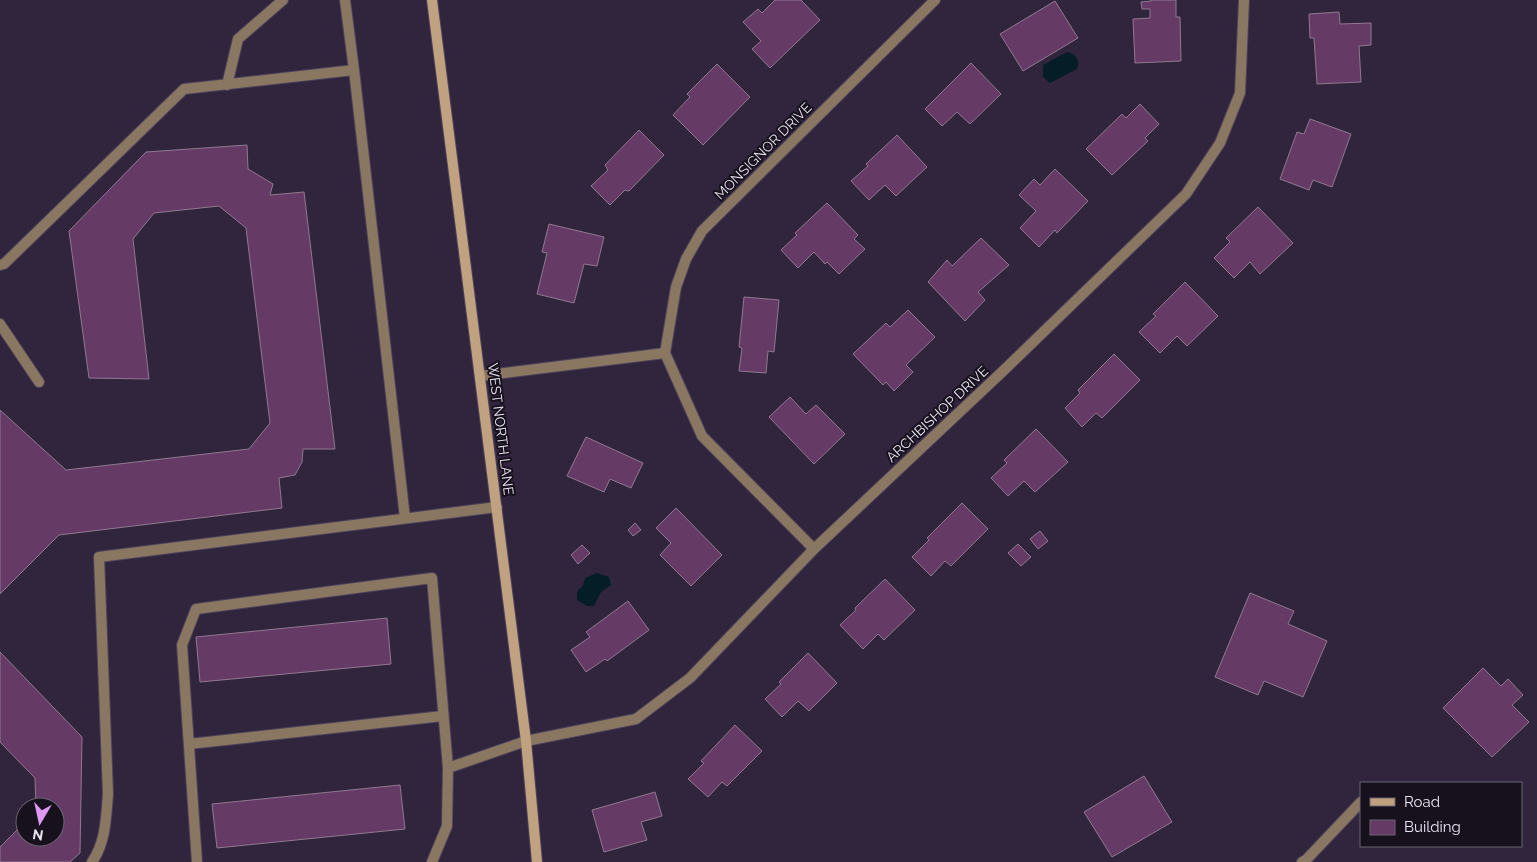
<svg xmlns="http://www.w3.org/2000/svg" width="1537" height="862" font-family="Raleway,sans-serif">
	<rect width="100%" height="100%" fill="#31253e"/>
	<path fill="#051d26" d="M1067 52C1076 54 1080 60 1077 69L1050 83 1043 77V65Z
		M597 573 609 577 611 585 601 592 594 606H587L577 600V592L583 585 585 578Z"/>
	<path fill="#653b66" stroke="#917891" d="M775 0H801L820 20 770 68 752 49 761 41 743 22 758 9 762 13Z
		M1151 0H1176V17H1180L1181 61 1135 63 1133 19 1150 18V9H1142L1141 2 1151 1Z
		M1055 1 1078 38 1023 71 1000 34Z
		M1339 12 1340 24 1371 23V45L1359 46 1361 82 1317 84 1314 38H1310L1309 14Z
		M971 63 1001 94 970 124 957 112 942 126 925 109Z
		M717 64 750 97 703 145 673 115 690 97 687 94Z
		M1140 104 1159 124 1145 138 1148 141 1112 175 1086 149 1122 114 1126 118Z
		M1310 119 1351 134 1332 187 1313 180 1309 190 1280 179 1297 132 1304 134Z
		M639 130 664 155 629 191 625 190 610 205 591 186 608 170 605 165Z
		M897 135 927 167 896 196 885 185 869 200 851 181 868 166 866 164Z
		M247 145 248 169 273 184 270 195 304 192 335 449H303L302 462 295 475 279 478 282 508 59 535 0 594V410L66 470 249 449 270 423 246 228 219 206 154 213 133 239 149 379 89 378 69 231 146 152Z
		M1055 169 1088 201 1057 233 1055 230 1039 247 1020 228 1036 211 1019 195 1034 179 1040 185Z
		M827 203 858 235 854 239 865 249 839 274 827 262 825 264 814 252 798 268 781 250 797 235 795 233Z
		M1258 207 1293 243 1260 274 1250 262 1234 278 1214 258 1230 242 1226 238Z
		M549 224 604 237 597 266 584 264 574 303 537 294 547 253 542 252Z
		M981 238 1009 265 978 292 985 300 965 321 928 282 947 260 952 266Z
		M1185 282 1218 316 1187 346 1177 336 1160 353 1139 332 1156 316 1153 314Z
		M744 297 779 300 774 352 768 351 766 373 739 371 742 348 739 347Z
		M908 310 935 337 906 365 913 372 894 391 886 382 883 385 853 354 886 323 890 327Z
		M1114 354 1140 380 1102 418 1096 413 1082 427 1065 408 1080 393 1078 390Z
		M790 397 806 414 816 405 845 434 814 464 769 417Z
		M1036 429 1068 462 1035 492 1024 481 1008 496 991 478 1007 463 1004 460Z
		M586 437 643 463 631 488 610 479 604 492 567 476Z
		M962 503 988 529 951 566 945 561 931 576 912 557 929 540 927 538Z
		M676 508 722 555 691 586 660 555 671 543 656 528Z
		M635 523 641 530 633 536 628 530Z
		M1040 531 1048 541 1038 549 1030 539Z
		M1018 544 1031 557 1021 566 1008 553Z
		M582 545 590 553 578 564 571 555Z
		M885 579 915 610 884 640 878 634 863 649 840 625 856 610 855 608Z
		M1250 593 1294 611 1288 624 1327 641 1303 697 1264 681 1258 695 1215 677Z
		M628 601 649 630 607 661 605 659 586 672 571 650 590 637 586 632Z
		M387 618 391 664 200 682 196 637Z
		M0 652 82 737 80 853 70 862H0V847L25 822V837H55V807H36L35 778 0 742Z
		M808 653 837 683 809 711 798 701 782 717 765 699 781 684 779 682Z
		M1483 668 1501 686 1508 679 1523 695 1512 705 1529 722 1492 757 1443 708Z
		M735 725 762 751 727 786 722 782 708 797 688 779 704 763 701 761Z
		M1144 776 1172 822 1112 857 1084 812Z
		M400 785 405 829 217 848 212 804Z
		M655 792 662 816 641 822 647 840 604 852 592 810Z"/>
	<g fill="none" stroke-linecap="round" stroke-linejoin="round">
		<defs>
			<path id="service" d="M345 0 354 70
				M227 85 238 39 283 0
				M0 265 4 264 184 89 354 70 405 518
				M0 324 39 382
				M189 744 443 716
				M92 862C106 842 106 817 108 794L99 557 497 507
				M197 862 182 645 196 609 432 578 448 768
				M432 862 447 826 448 768 526 741"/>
			<path id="minor" d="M480 376 665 353
				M814 549 702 436 665 353 676 287 686 259 702 231 935 0
				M526 741 636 719 690 678 814 549 1002 372 1186 194 1220 143 1240 93 1244 0
				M1302 862 1306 860 1361 802"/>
			<path id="secondary" d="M432 0 526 741 537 862"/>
		</defs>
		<use href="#service" stroke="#4e435b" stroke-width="12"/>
		<use href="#minor" stroke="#4e435b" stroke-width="12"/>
		<use href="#secondary" stroke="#4e435b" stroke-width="12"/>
		<use href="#service" stroke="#8a7762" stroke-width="10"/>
		<use href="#minor" stroke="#8a7762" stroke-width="10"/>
		<use href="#secondary" stroke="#c0a180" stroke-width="10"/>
	</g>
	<g text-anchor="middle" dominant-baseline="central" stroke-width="4" stroke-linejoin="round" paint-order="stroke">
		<g font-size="14" fill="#e9e2f2" stroke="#17111d">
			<text transform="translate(763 151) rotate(-45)">MONSIGNOR DRIVE</text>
			<text transform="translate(937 414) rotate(-43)">ARCHBISHOP DRIVE</text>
			<text transform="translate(501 429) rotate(83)">WEST NORTH LANE</text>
		</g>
	</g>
	<rect x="1360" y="782" width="162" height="65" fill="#17111d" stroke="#6b6572"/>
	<rect x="1370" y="798" width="25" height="8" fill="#c0a180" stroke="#6b6572"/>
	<text x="1404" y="807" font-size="15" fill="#e9e2f2">Road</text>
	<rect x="1370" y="820" width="25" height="15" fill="#653b66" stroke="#6b6572"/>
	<text x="1404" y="832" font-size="15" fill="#e9e2f2">Building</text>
	<g transform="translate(40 822) rotate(189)"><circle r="24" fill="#17111d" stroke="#6b6572"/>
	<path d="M0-4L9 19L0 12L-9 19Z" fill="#de98f2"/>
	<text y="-8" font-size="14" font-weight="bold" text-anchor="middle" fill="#e9e2f2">N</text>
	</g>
</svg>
